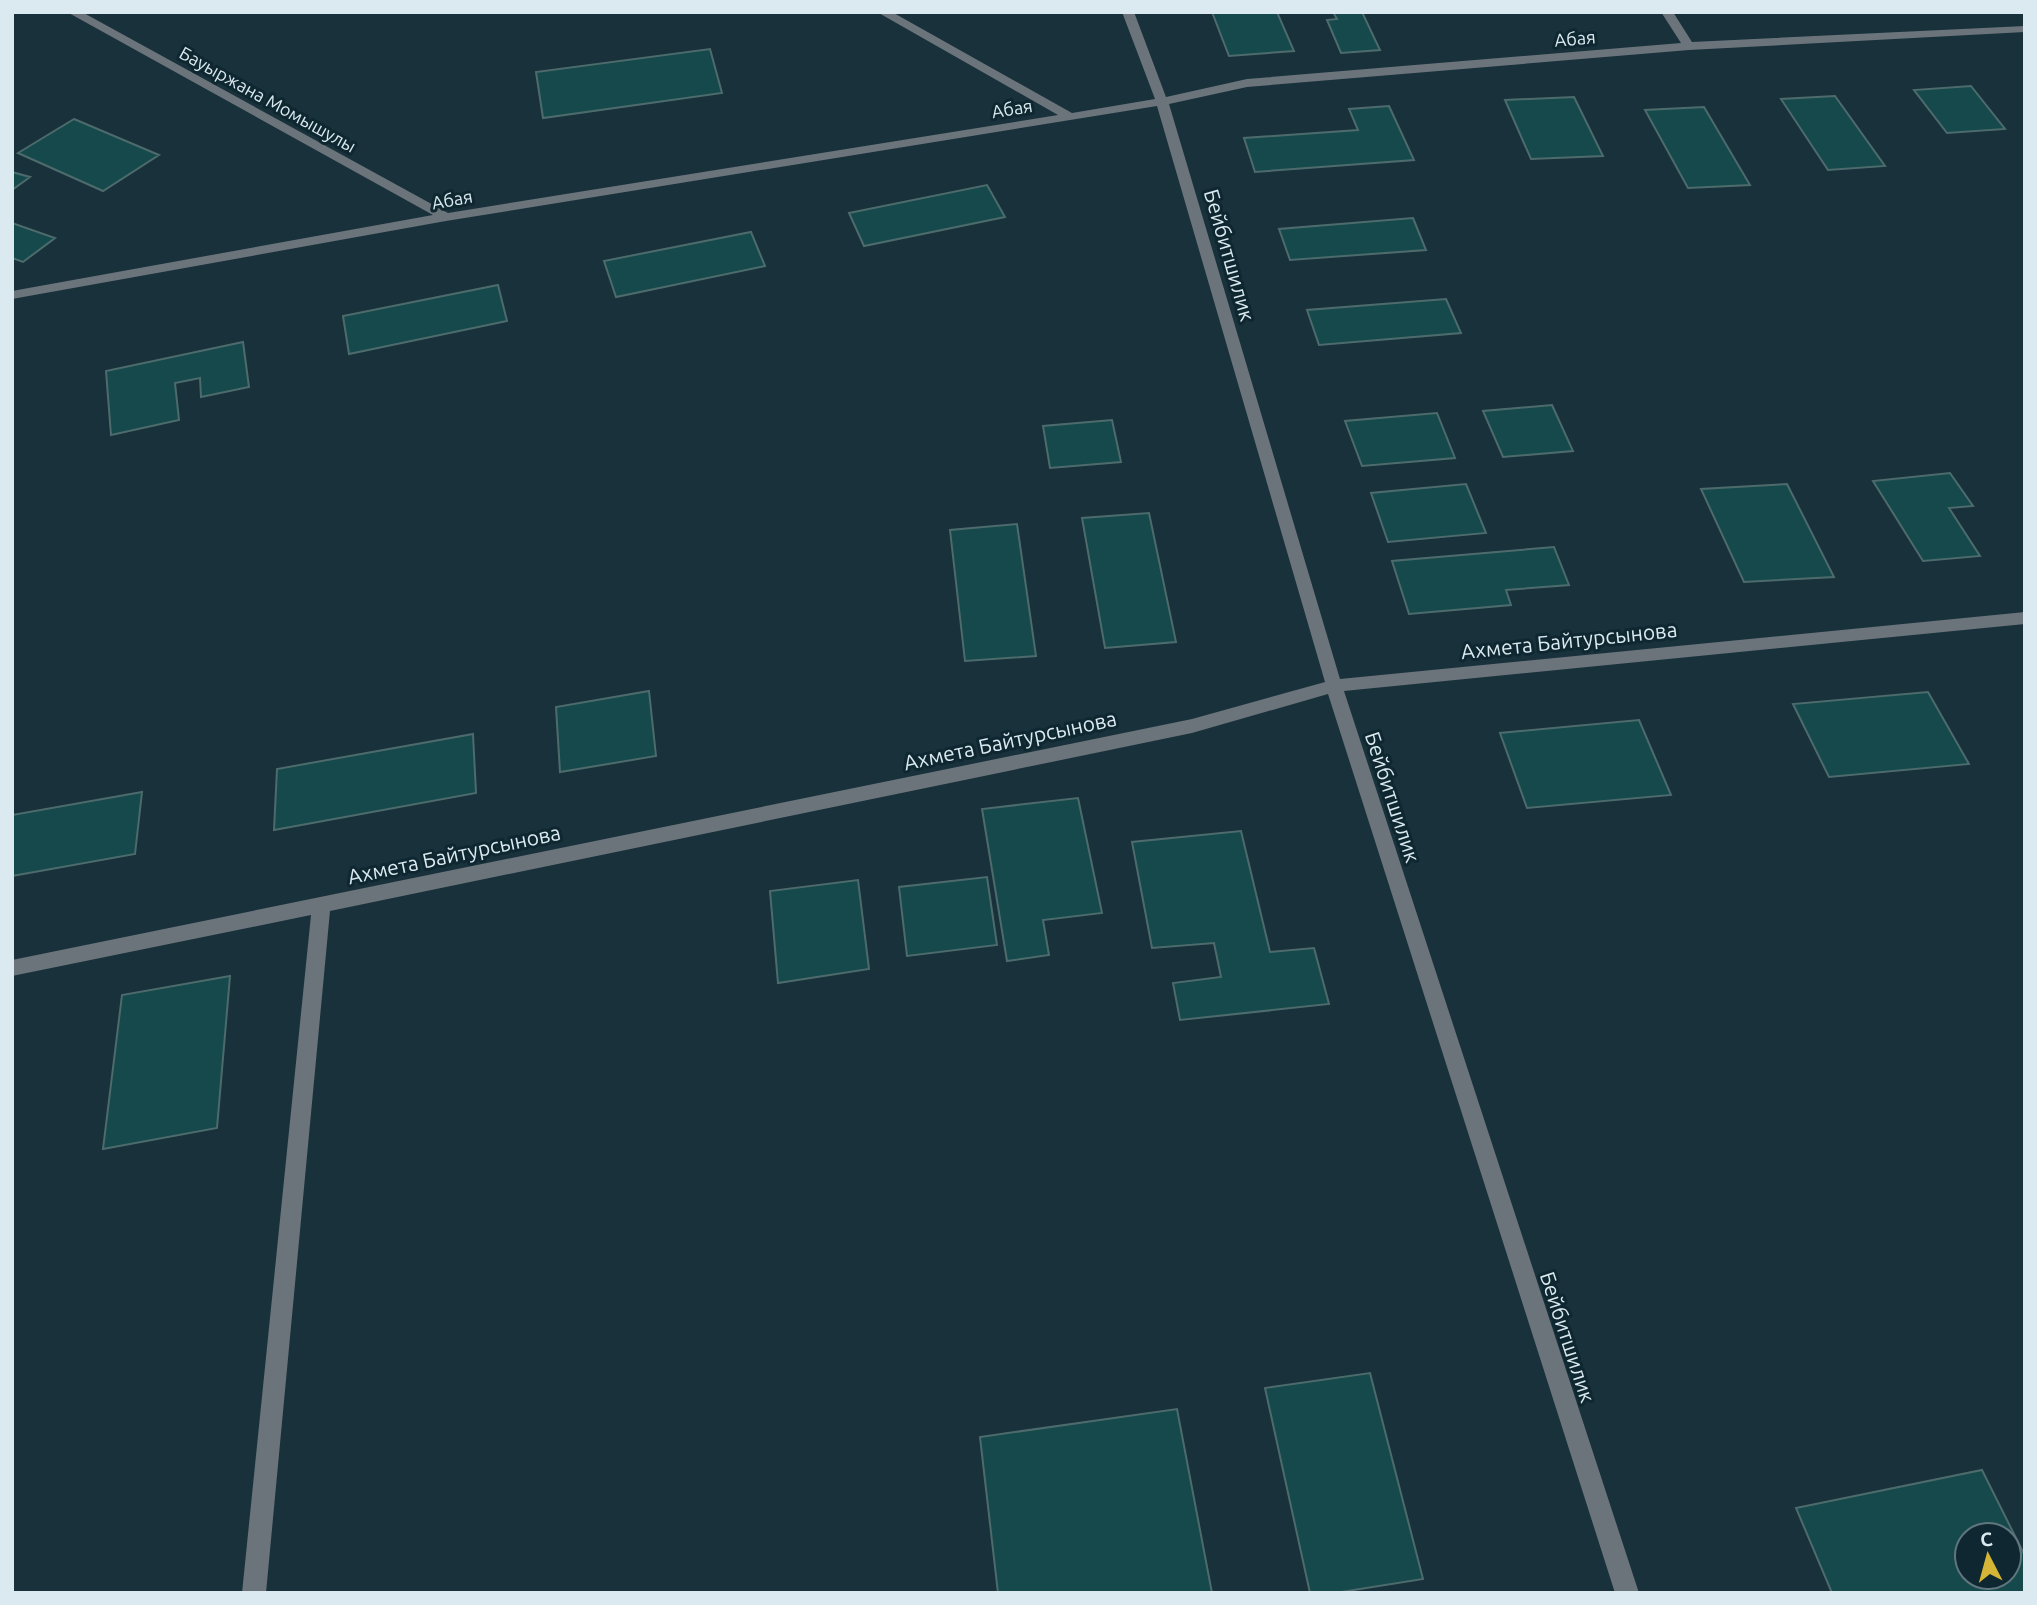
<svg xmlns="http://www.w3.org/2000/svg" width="2037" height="1605" font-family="Ubuntu,sans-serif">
	<rect width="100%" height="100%" fill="#18313b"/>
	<path fill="#16494b" stroke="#4d6b6c" stroke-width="2" fill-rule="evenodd" d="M1212 12H1277L1294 51 1229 56Z
		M1333 12H1362L1380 50 1341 53 1327 20 1337 19Z
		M710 49 722 93 543 118 536 72Z
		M1971 86 2005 129 1947 133 1914 90Z
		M1835 96 1885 166 1828 170 1781 99Z
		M1574 97 1603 156 1531 159 1505 100Z
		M1389 106 1414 160 1255 172 1244 138 1358 130 1349 109Z
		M1704 107 1750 185 1688 188 1645 110Z
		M74 119 159 155 103 191 18 153Z
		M12 172 30 177 12 190Z
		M987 185 1005 217 864 246 849 213Z
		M1413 218 1426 250 1290 260 1279 229Z
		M12 223 55 238 23 262 12 258Z
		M751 232 765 266 616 297 604 261Z
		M498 285 507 321 349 354 343 316Z
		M1446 299 1461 333 1319 345 1307 310Z
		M243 342 249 387 201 397 200 378 175 383 179 420 111 435 106 371Z
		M1552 405 1573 451 1503 457 1483 411Z
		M1437 413 1455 458 1362 466 1345 421Z
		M1112 420 1121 462 1050 468 1043 426Z
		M1950 473 1973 506 1949 508 1980 556 1923 561 1873 481Z
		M1466 484 1486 533 1388 542 1371 493Z
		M1787 484 1834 577 1744 582 1701 489Z
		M1149 513 1176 642 1105 648 1082 518Z
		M1017 524 1036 656 965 661 950 530Z
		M1554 547 1569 585 1506 590 1511 605 1409 614 1392 561Z
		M649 691 656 756 560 772 556 707Z
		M1928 692 1969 764 1829 777 1793 704Z
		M1639 720 1671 795 1527 808 1500 733Z
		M473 734 476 793 274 830 277 769Z
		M142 792 135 854 12 876V815Z
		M1078 798 1102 913 1043 920 1049 955 1007 961 982 809Z
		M1241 831 1270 952 1314 948 1329 1004 1180 1020 1173 983 1221 977 1214 943 1152 948 1132 842Z
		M987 877 997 945 907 956 899 887Z
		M858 880 869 969 778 983 770 891Z
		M230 976 217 1128 103 1149 122 995Z
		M1370 1373 1423 1579 1335 1593H1310L1265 1388Z
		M1177 1409 1212 1593H998L980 1437Z
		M1982 1470 2025 1556V1593H1832L1796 1508ZM1967 1535H2009V1577H1967Z"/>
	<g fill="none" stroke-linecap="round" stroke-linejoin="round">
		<path fill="#6b737b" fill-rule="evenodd" d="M67 12H82L448 213 1058 115 877 12H892L1072 113 1155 99 1122 12H1134L1166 97 1247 79 1681 43 1661 12H1673L1692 42 2025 26V32L1689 50 1247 87 1169 104 1340 679 2025 612V624L1344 691 1639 1593H1615L1328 694 1192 733 330 911 266 1593H242L311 915 12 976V960L1192 719 1325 682 1157 106 446 221 12 299V291L433 215Z"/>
	</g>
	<g text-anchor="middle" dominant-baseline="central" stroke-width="6" stroke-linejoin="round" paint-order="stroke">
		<g font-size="18" fill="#dbeaf0" stroke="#0e2730">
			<text transform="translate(1575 38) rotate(-5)">Абая</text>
			<text transform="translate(268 99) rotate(29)">Бауыржана Момышулы</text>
			<text transform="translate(1012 108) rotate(-9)">Абая</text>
			<text transform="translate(452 199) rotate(-10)">Абая</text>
		</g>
		<g font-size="21" fill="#dbeaf0" stroke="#0e2730">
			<text transform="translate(1230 255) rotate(74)">Бейбитшилик</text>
			<text transform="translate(1569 640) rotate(-6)">Ахмета Байтурсынова</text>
			<text transform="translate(1010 740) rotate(-12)">Ахмета Байтурсынова</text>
			<text transform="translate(1393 797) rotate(72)">Бейбитшилик</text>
			<text transform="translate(454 854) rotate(-12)">Ахмета Байтурсынова</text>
			<text transform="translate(1568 1337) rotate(72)">Бейбитшилик</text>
		</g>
	</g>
	<rect width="2037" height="1605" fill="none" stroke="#dbeaf0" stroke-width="28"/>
	<g transform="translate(1988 1556) rotate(354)"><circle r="33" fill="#0e2730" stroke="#60757d" stroke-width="2"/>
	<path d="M0-5L12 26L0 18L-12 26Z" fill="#d5b535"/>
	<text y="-10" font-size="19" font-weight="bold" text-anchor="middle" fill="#dbeaf0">С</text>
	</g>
</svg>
